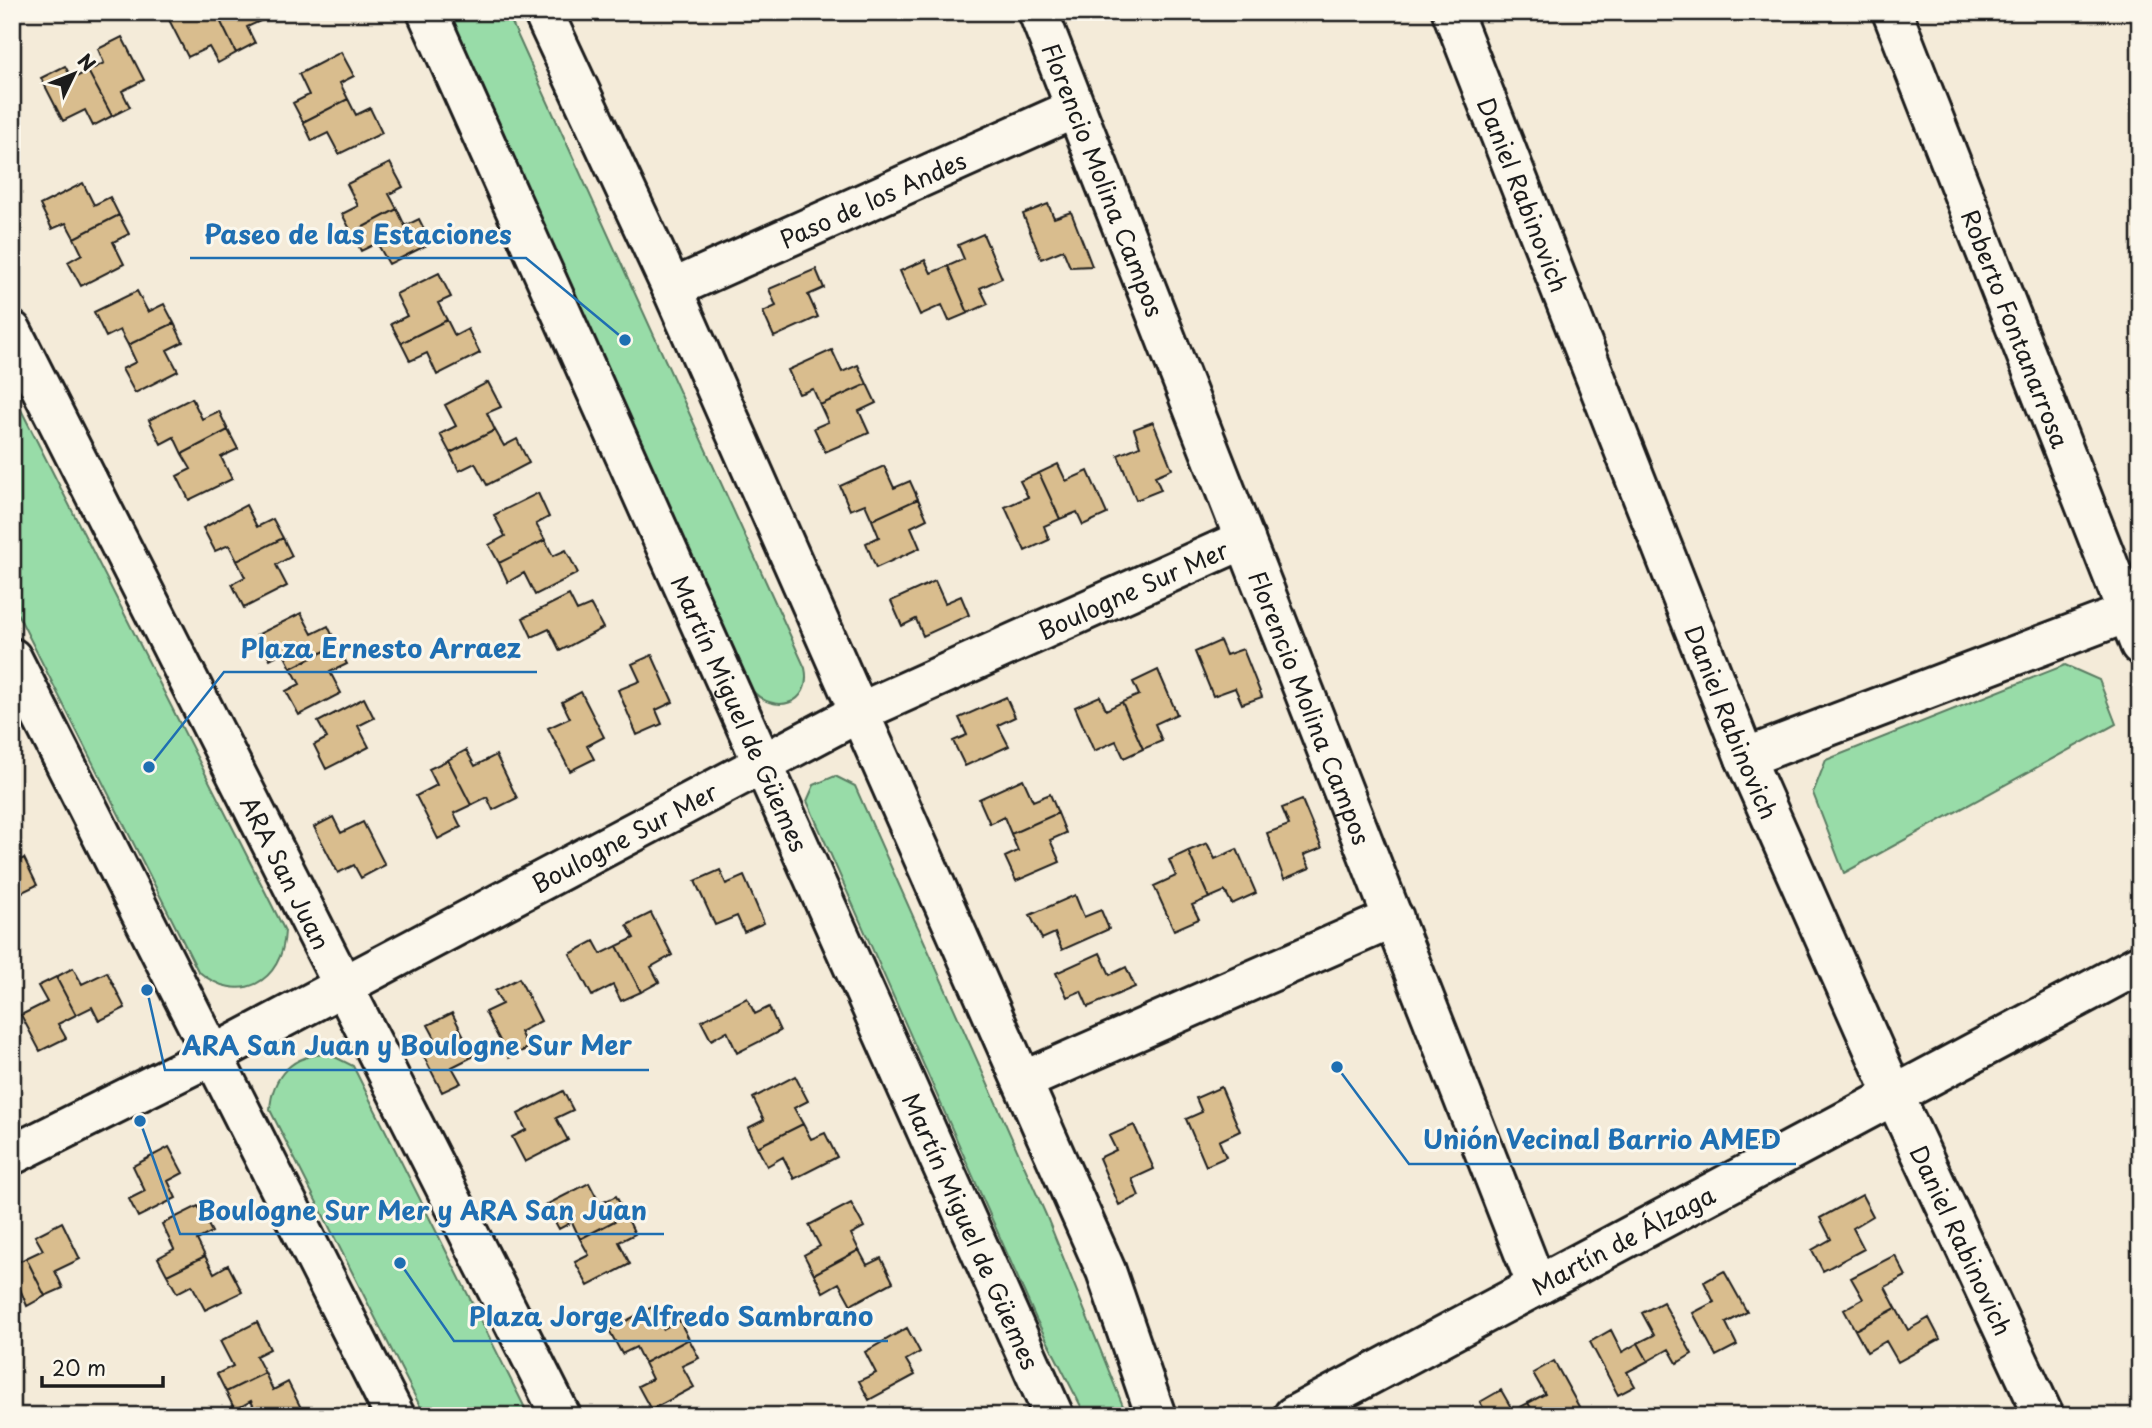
<svg xmlns="http://www.w3.org/2000/svg" width="2152" height="1428" font-family="'Playpen Sans',sans-serif">
	<rect width="100%" height="100%" fill="#f4ebd9"/>
	<filter id="ink" filterUnits="userSpaceOnUse"><feTurbulence type="fractalNoise" baseFrequency=".0143" numOctaves="2"/><feDisplacementMap in="SourceGraphic" scale="14" xChannelSelector="R" yChannelSelector="G"/><feConvolveMatrix kernelMatrix="1 2 1 2 8 2 1 2 1" color-interpolation-filters="sRGB"/></filter>
	<g filter="url(#ink)">
		<path fill="#98dca8" stroke="#5a7c62" stroke-width="2" d="M447 12H507L805 668C813 705 773 716 751 689Z
			M12 392 285 931C283 983 239 1006 198 971L12 603Z
			M2065 665 2099 680 2116 724 1844 873 1813 793 1826 760Z
			M835 776 855 786 1046 1215 1127 1416H1086L1036 1319 807 801 814 785Z
			M329 1054 353 1066 529 1416H425L270 1110C272 1075 293 1054 329 1054Z"/>
		<path fill="#d9bd8e" stroke="#1c1c1c" stroke-width="2" d="M170 12H196L197 15 216 12 236 53 218 63 209 47 188 57 166 14Z
			M216 12H267L269 17 247 27 255 43 236 53Z
			M122 37 144 80 122 91 130 107 112 116 88 71 104 63 98 49Z
			M341 52 354 76 340 83 348 99 303 122 293 103 309 95 299 74Z
			M65 66 72 79 88 71 112 116 93 126 85 110 63 121 41 78Z
			M348 99 356 115 370 108 382 133 339 154 328 133 312 141 303 122Z
			M12 130 19 143 12 147Z
			M390 163 403 187 389 194 397 209 352 233 342 214 358 206 347 184Z
			M83 183 94 205 110 197 119 215 74 238 66 223 52 229 40 205Z
			M1048 204 1054 218 1071 212 1092 266 1070 267 1063 250 1041 259 1023 214Z
			M397 209 405 226 419 219 431 243 389 264 377 243 361 251 352 233Z
			M119 215 129 234 113 242 124 264 81 286 68 262 82 254 74 238Z
			M983 234 1002 278 980 288 988 304 968 313 948 266 964 259 958 245Z
			M925 260 931 273 948 266 968 313 949 321 942 305 920 315 900 271Z
			M816 269 824 288 808 295 818 317 774 337 763 312 776 306 769 289Z
			M439 273 451 297 438 303 447 320 401 343 391 324 407 316 396 294Z
			M137 291 148 312 164 304 174 323 128 345 120 330 106 337 94 312Z
			M447 320 455 336 468 329 480 353 437 375 427 353 410 361 401 343Z
			M174 323 183 342 167 350 178 371 135 393 122 369 136 362 128 345Z
			M832 350 842 372 858 365 867 384 820 405 813 389 799 394 788 370Z
			M488 382 501 407 487 413 495 430 450 453 440 434 456 426 445 405Z
			M867 384 876 403 859 411 869 433 825 452 814 428 828 422 820 405Z
			M192 398 202 419 219 411 228 430 182 454 174 437 161 444 149 420Z
			M1153 422 1172 469 1155 476 1161 490 1136 500 1118 455 1140 446 1134 429Z
			M228 430 238 449 221 457 232 479 189 500 177 476 191 469 182 454Z
			M495 430 504 446 517 439 529 463 487 485 475 463 459 471 450 453Z
			M1058 464 1066 481 1088 471 1107 514 1083 525 1077 512 1060 519 1039 473Z
			M884 466 894 488 910 481 918 499 872 520 865 504 850 510 840 486Z
			M1039 473 1060 519 1044 526 1049 540 1025 551 1005 507 1028 497 1020 481Z
			M538 493 549 517 536 524 545 540 499 563 489 545 505 536 494 515Z
			M918 499 927 519 911 527 920 548 876 568 866 543 879 537 872 520Z
			M246 505 257 527 273 519 283 538 237 561 229 545 215 551 203 528Z
			M283 538 292 556 276 565 287 586 244 608 232 584 245 577 237 561Z
			M545 540 553 556 566 550 578 573 535 595 524 573 508 582 499 563Z
			M935 581 945 603 961 596 969 615 923 636 916 619 902 626 891 601Z
			M569 595 577 611 591 605 603 628 560 651 549 629 532 637 523 618Z
			M301 613 312 634 328 626 337 645 291 668 283 652 270 659 257 635Z
			M1220 641 1226 655 1243 649 1262 697 1242 704 1235 688 1213 696 1195 652Z
			M337 645 347 664 330 672 341 693 299 715 286 691 300 684 291 668Z
			M652 655 673 702 656 710 662 724 637 735 618 690 640 681 632 664Z
			M1158 670 1177 714 1155 724 1162 741 1143 749 1122 702 1139 695 1133 682Z
			M581 692 604 737 587 746 594 759 570 771 548 728 570 718 562 702Z
			M1100 696 1106 710 1122 702 1143 749 1124 758 1116 741 1094 751 1075 707Z
			M1006 697 1015 717 998 725 1009 746 965 766 953 741 967 735 959 718Z
			M364 698 374 718 358 726 369 747 326 769 314 745 327 738 318 722Z
			M466 750 475 766 496 755 517 798 493 810 487 797 471 805 448 760Z
			M448 760 471 805 454 813 461 827 438 839 416 796 437 785 429 769Z
			M1023 779 1033 801 1050 794 1058 813 1011 834 1004 817 990 824 979 799Z
			M1302 800 1322 848 1304 855 1310 868 1284 879 1267 833 1289 825 1282 808Z
			M1058 813 1066 833 1050 840 1060 862 1016 881 1005 857 1018 851 1011 834Z
			M333 817 341 833 363 822 385 865 361 878 354 865 338 873 314 827Z
			M1207 843 1215 859 1237 849 1256 893 1232 904 1225 891 1209 898 1188 851Z
			M1188 851 1209 898 1192 905 1199 919 1174 930 1154 886 1176 876 1169 860Z
			M24 858 37 885 12 897V864Z
			M720 870 726 884 744 876 764 923 744 932 737 916 715 925 695 881Z
			M1075 895 1084 917 1101 910 1109 929 1062 950 1055 933 1042 939 1030 915Z
			M651 913 672 955 651 967 659 982 641 992 617 946 634 938 627 925Z
			M594 941 601 954 617 946 641 992 621 1001 613 985 592 996 570 954Z
			M1100 953 1110 975 1126 967 1135 987 1088 1007 1081 991 1067 997 1056 973Z
			M73 968 82 984 107 972 125 1008 99 1021 92 1007 76 1015 56 977Z
			M56 977 76 1015 58 1024 66 1038 40 1051 21 1015 47 1002 38 986Z
			M519 978 541 1021 520 1032 528 1048 509 1058 485 1012 502 1004 495 991Z
			M747 998 755 1014 769 1007 780 1031 737 1053 727 1031 711 1040 701 1021Z
			M452 1013 474 1056 452 1067 461 1083 442 1092 419 1047 435 1038 428 1025Z
			M795 1076 808 1101 794 1108 803 1124 757 1147 748 1128 764 1120 753 1098Z
			M1221 1087 1240 1131 1219 1141 1226 1157 1206 1166 1186 1119 1202 1112 1196 1098Z
			M563 1091 573 1110 556 1118 568 1140 525 1162 512 1137 526 1130 518 1114Z
			M803 1124 811 1139 825 1133 837 1157 794 1179 783 1157 767 1166 757 1147Z
			M1134 1125 1154 1169 1132 1179 1139 1196 1119 1205 1099 1158 1116 1150 1109 1136Z
			M169 1147 183 1173 168 1181 176 1198 138 1217 129 1199 145 1191 133 1166Z
			M589 1183 600 1204 616 1196 626 1215 580 1239 572 1222 559 1229 546 1205Z
			M1862 1195 1873 1216 1853 1228 1864 1249 1823 1271 1812 1250 1831 1239 1820 1218Z
			M851 1203 864 1227 851 1234 859 1250 814 1274 804 1255 820 1246 809 1225Z
			M198 1206 212 1232 197 1240 205 1256 167 1275 158 1258 174 1249 162 1224Z
			M626 1215 635 1234 619 1242 630 1264 588 1286 575 1262 589 1255 580 1239Z
			M62 1222 80 1259 55 1271 63 1288 45 1296 26 1258 43 1250 35 1236Z
			M859 1250 867 1265 881 1258 893 1282 851 1305 839 1283 823 1292 814 1274Z
			M1895 1255 1906 1276 1885 1287 1896 1308 1855 1330 1844 1310 1863 1299 1851 1278Z
			M205 1256 214 1273 228 1265 242 1292 205 1310 192 1285 177 1293 167 1275Z
			M26 1258 45 1296 27 1306 20 1289 12 1293V1265Z
			M1724 1271 1747 1312 1726 1323 1737 1345 1716 1356 1693 1313 1714 1302 1704 1282Z
			M1663 1302 1692 1354 1677 1363 1669 1349 1648 1361 1638 1343 1654 1335 1642 1313Z
			M652 1307 663 1329 679 1320 689 1339 644 1363 636 1347 622 1354 609 1330Z
			M1896 1308 1908 1330 1929 1318 1940 1339 1898 1362 1886 1341 1867 1352 1855 1330Z
			M257 1322 270 1349 256 1356 265 1373 226 1392 217 1374 233 1366 220 1341Z
			M907 1328 920 1352 906 1360 915 1375 869 1400 859 1381 876 1373 865 1352Z
			M1611 1330 1622 1352 1638 1343 1648 1361 1627 1372 1635 1386 1618 1395 1590 1342Z
			M689 1339 699 1358 682 1366 694 1387 651 1410 638 1386 652 1379 644 1363Z
			M1554 1361 1583 1414 1580 1416H1563L1560 1409 1546 1416H1536L1528 1403 1545 1394 1533 1373Z
			M265 1373 273 1390 288 1382 301 1408 286 1416H258L251 1401 235 1410 226 1392Z
			M1501 1390 1513 1411 1528 1403 1536 1416H1488L1480 1402Z"/>
		<g fill="none" stroke-linecap="round" stroke-linejoin="round">
			<defs>
				<g id="street">
					<path id="s1" d="M427 12 1054 1416"/>
					<path d="M543 12 672 289 1106 1271 1156 1416"/>
					<path id="s2" d="M1038 12 1537 1286"/>
					<path id="s3" d="M1452 12 1745 758 1894 1095 2044 1416"/>
					<path id="s4" d="M1892 12 2140 645"/>
					<path id="s5" d="M672 289 1076 108"/>
					<path id="s6" d="M12 331 561 1416"/>
					<path d="M12 658 395 1416"/>
					<path d="M1745 758 2127 613"/>
					<path d="M1023 1081 1394 918"/>
					<path id="s7" d="M12 1155 213 1055 860 712 1245 539"/>
					<path id="s8" d="M1293 1416 2140 964"/>
				</g>
			</defs>
			<use href="#street" stroke="#1c1c1c" stroke-width="44"/>
			<use href="#street" stroke="#fbf7ec" stroke-width="38"/>
		</g>
	</g>
	<g text-anchor="middle" dominant-baseline="central" stroke-width="6" stroke-linejoin="round" paint-order="stroke">
		<g font-size="24" fill="#1c1c1c" stroke="#fbf7ec">
			<text stroke="none"><textPath href="#s2" startOffset="180">Florencio Molina Campos</textPath></text>
			<text stroke="none"><textPath href="#s3" startOffset="196">Daniel Rabinovich</textPath></text>
			<text stroke="none"><textPath href="#s5" startOffset="220">Paso de los Andes</textPath></text>
			<text stroke="none"><textPath href="#s4" startOffset="340">Roberto Fontanarrosa</textPath></text>
			<text stroke="none"><textPath href="#s7" startOffset="1256">Boulogne Sur Mer</textPath></text>
			<text stroke="none"><textPath href="#s2" startOffset="747">Florencio Molina Campos</textPath></text>
			<text stroke="none"><textPath href="#s1" startOffset="768">Martín Miguel de Güemes</textPath></text>
			<text stroke="none"><textPath href="#s3" startOffset="763">Daniel Rabinovich</textPath></text>
			<text stroke="none"><textPath href="#s7" startOffset="690">Boulogne Sur Mer</textPath></text>
			<text stroke="none"><textPath href="#s6" startOffset="607">ARA San Juan</textPath></text>
			<text stroke="none"><textPath href="#s1" startOffset="1335">Martín Miguel de Güemes</textPath></text>
			<text stroke="none"><textPath href="#s8" startOffset="374">Martín de Álzaga</textPath></text>
			<text stroke="none"><textPath href="#s3" startOffset="1330">Daniel Rabinovich</textPath></text>
		</g>
	</g>
	<path fill="none" stroke="#1f6fb2" stroke-width="2.5" d="M625 340L526 258H190M149 767L224 672H537M147 990L165 1070H649M1337 1067L1409 1164H1796M140 1121L180 1234H664M400 1263L454 1341H888"/>
	<g fill="#1f6fb2" stroke="#fbf7ec" stroke-width="2.5">
		<circle cx="625" cy="340" r="7"/>
		<circle cx="149" cy="767" r="7"/>
		<circle cx="147" cy="990" r="7"/>
		<circle cx="1337" cy="1067" r="7"/>
		<circle cx="140" cy="1121" r="7"/>
		<circle cx="400" cy="1263" r="7"/>
	</g>
	<g font-size="26" text-anchor="middle" font-weight="bold" fill="#1f6fb2" stroke="#fbf7ec" stroke-width="6" stroke-linejoin="round" paint-order="stroke">
		<text x="358" y="244">Paseo de las Estaciones</text>
		<text x="381" y="658">Plaza Ernesto Arraez</text>
		<text x="407" y="1055">ARA San Juan y Boulogne Sur Mer</text>
		<text x="1602" y="1149">Unión Vecinal Barrio AMED</text>
		<text x="422" y="1220">Boulogne Sur Mer y ARA San Juan</text>
		<text x="671" y="1326">Plaza Jorge Alfredo Sambrano</text>
	</g>
	<rect width="2152" height="1428" fill="none" stroke="#fbf7ec" stroke-width="42"/>
	<rect x="21" y="21" width="2110" height="1386" fill="none" stroke="#1c1c1c" stroke-width="2.5" filter="url(#ink)"/>
	<g transform="translate(74 74) rotate(47)" stroke="#fbf7ec" stroke-width="5" paint-order="stroke">
	<path d="M0-5L12 26L0 18L-12 26Z" fill="#1c1c1c"/>
	<text y="-10" font-size="19" font-weight="bold" text-anchor="middle" fill="#1c1c1c">N</text>
	</g>
	<path d="M42 1376v10h121v-10" fill="none" stroke="#1c1c1c" stroke-width="3.5"/>
	<text x="52" y="1376" font-size="21" fill="#1c1c1c" stroke="#fbf7ec" stroke-width="5" paint-order="stroke">20 m</text>
</svg>
